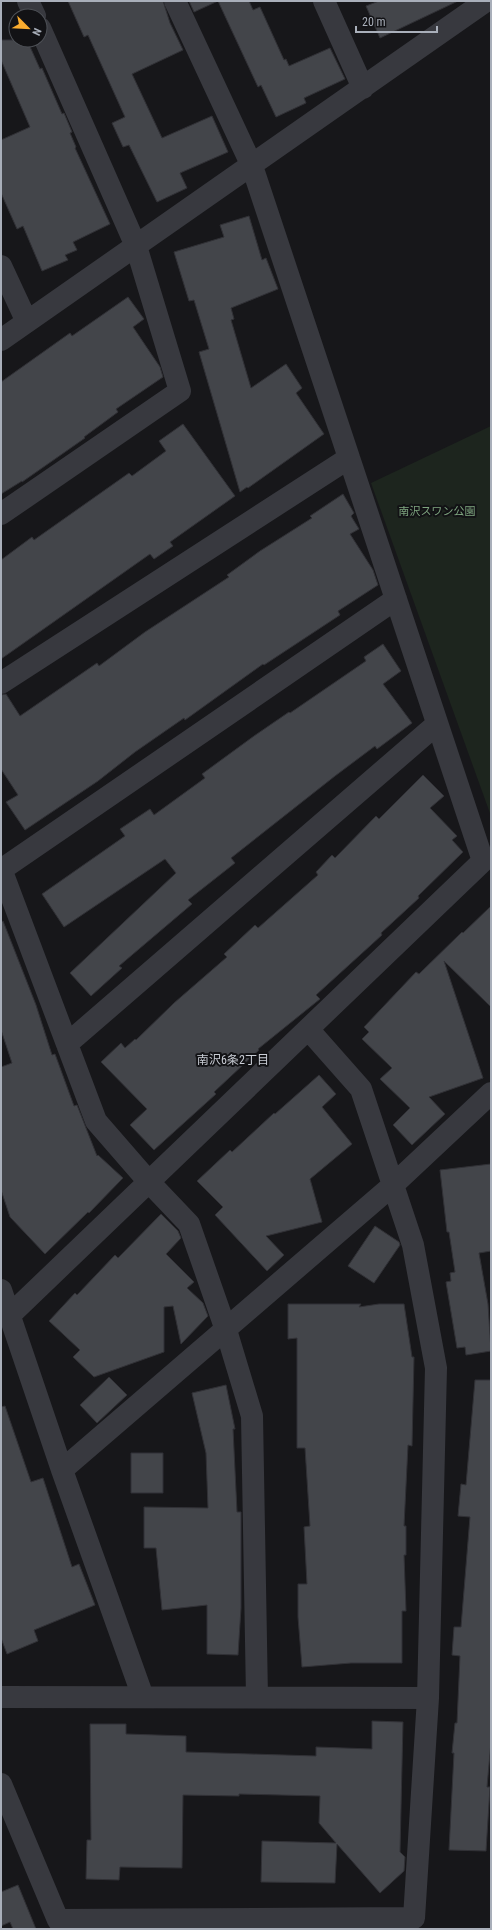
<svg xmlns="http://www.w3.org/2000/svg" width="492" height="1930" font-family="'Roboto Condensed','Noto Sans JP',sans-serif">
	<rect width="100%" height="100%" fill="#17171a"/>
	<path fill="#1d251e" d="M491 426V816L371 483Z"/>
	<path fill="#43454a" stroke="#313136" d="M68 1H163L170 23 183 50 132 74 162 138 212 116 228 152 180 173 187 188 157 202 129 145 123 147 112 123 125 117 88 35 84 37Z
		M189 1H249L253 10 260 7 284 60 286 59 289 66 330 48 345 79 304 98 306 103 276 117 261 85 258 87 218 1 194 12Z
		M379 1H458L380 38 366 6Z
		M1 40H27L40 69 42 68 62 114 64 113 72 132 70 133 76 147 75 148 110 224 73 242 77 250 65 255 68 260 42 271 23 226 17 229 1 193V140L30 127 1 60Z
		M249 216 262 260 266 258 278 289 231 308 234 319 231 320 251 388 286 364 302 388 296 393 324 434 248 488 247 487 240 492 199 352 209 349 194 300 189 301 174 252 224 237 220 225Z
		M128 297 144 319 133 327 160 367 163 377 116 409 118 412 84 437 85 438 22 482V481L1 494V382L70 333 72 336Z
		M183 424 235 496 170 542 173 546 154 559 150 554 1 659V560L32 537 34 540 129 473 132 476 166 451 159 441Z
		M343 494 354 513 351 516 359 529 350 534 373 570 378 585 338 611 340 615 264 665 263 664 185 720 184 718 135 752 98 781 25 830 6 802 18 795 1 769V695L6 694 20 716 97 663 99 666 145 632 229 577 227 575 260 551 312 518 310 516Z
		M383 644 401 671 383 684 412 723 377 749 375 746 335 776 231 858 235 863 188 900 192 904 119 966 122 968 91 996 70 973 176 873 165 859 64 927 42 894 125 836 120 829 150 809 154 815 205 778 202 774 254 736 289 712 290 713 366 661 364 657Z
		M423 775 444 796 430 808 457 836 452 840 463 852 418 896 419 898 381 933 382 935 316 995 320 999 258 1049 259 1050 214 1092 216 1094 154 1150 130 1125 147 1109 101 1062 121 1043 125 1048 135 1039 136 1040 174 1003 227 957 224 954 255 925 258 928 318 875 316 872 332 855 335 858 376 816 379 819Z
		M491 906V1007L444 961 483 1078 429 1097 445 1114 412 1145 393 1125 410 1108 380 1079 392 1068 362 1039 369 1032 364 1027 416 972 419 974 462 932 463 933Z
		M3 921 36 1005 52 1055 55 1054 74 1106 77 1105 97 1156 98 1155 123 1178 89 1213 88 1212 45 1254 10 1217 1 1190V1067L12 1063 1 1030V922Z
		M319 1075 336 1094 322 1107 352 1144 310 1179 322 1222 266 1236 284 1255 267 1271 215 1215 223 1207 197 1181 230 1150 232 1152 274 1113 275 1114Z
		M491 1164V1251L479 1253 488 1304 491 1351 466 1355 465 1347 457 1348 446 1282 451 1281 450 1273 455 1272 449 1232H447L440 1170Z
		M161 1214 178 1231 181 1238 166 1254 194 1282 187 1288 203 1303 208 1316 181 1344 173 1306 164 1307V1352L94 1377 73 1357 80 1350 49 1321 75 1293 77 1295 115 1255 118 1258Z
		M375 1226 399 1242 400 1245 374 1283 348 1266Z
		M288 1304H361L359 1307 379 1304H404L412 1357H414L412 1446 408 1445 404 1526H406V1555H404L406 1611H402V1663H351L302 1667 298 1617V1584H307L304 1527 310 1526 305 1448H297V1338L288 1339Z
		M109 1377 127 1395 97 1423 80 1405Z
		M475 1380H491V1742L487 1787H490L486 1851 449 1850 454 1753H452L455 1723H457L460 1656 452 1655 454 1627H461L470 1517 458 1516 461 1484 466 1485Z
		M226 1385 235 1429H233L237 1512H241V1608L238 1655 207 1654V1605L162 1610 156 1548H144V1507L208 1508 206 1453 192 1393Z
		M5 1406 31 1482 43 1478 72 1567 79 1564 95 1605 34 1630 38 1641 7 1654 1 1638V1407Z
		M131 1453H163V1493H131Z
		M372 1721 403 1722 400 1852 405 1857 404 1871 380 1893 337 1844 335 1883 261 1882 262 1841 336 1843 319 1823 320 1796 239 1794V1796L183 1795 182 1868 120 1867 119 1880 86 1879 87 1840H91L90 1724H126V1734L186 1736V1752L316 1756V1747L372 1749Z
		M18 1885 36 1929H13L10 1922 1 1926V1892Z"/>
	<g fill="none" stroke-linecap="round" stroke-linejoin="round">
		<path stroke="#38393f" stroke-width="22" d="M28 1 35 16
			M324 1 363 88
			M1 266 27 322
			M1 340 486 1
			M1 514 180 391 136 246 40 28
			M1 683 349 458
			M1 869 96 1121 149 1182 189 1224 226 1330 252 1416 257 1697
			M1 870 396 599
			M67 1044 437 724
			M1 1290 62 1470 143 1697
			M10 1315 483 861 252 166 175 1
			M62 1470 393 1185 491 1093
			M1 1697 428 1698
			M1 1784 58 1920 414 1918 428 1698 436 1368 413 1245 361 1089 308 1029"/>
	</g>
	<g text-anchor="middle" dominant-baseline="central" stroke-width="4" stroke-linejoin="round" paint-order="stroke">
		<g font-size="11" fill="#7fa680" stroke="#121215">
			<text x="437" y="511">南沢スワン公園</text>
		</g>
		<g font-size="12" fill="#caced6" stroke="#121215">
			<text x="233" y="1060">南沢6条2丁目</text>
		</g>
	</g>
	<rect width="492" height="1930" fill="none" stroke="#a9afba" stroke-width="4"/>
	<g transform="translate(28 28) rotate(114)"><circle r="19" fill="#121215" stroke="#4e5157"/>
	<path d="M0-3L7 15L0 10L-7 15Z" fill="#faac2f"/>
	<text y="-6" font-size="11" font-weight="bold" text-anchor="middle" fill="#a9afba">N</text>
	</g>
	<path d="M356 26v6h81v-6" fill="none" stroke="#a9afba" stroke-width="2"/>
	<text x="362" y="26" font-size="12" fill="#a9afba" stroke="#121215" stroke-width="3" paint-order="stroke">20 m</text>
</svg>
